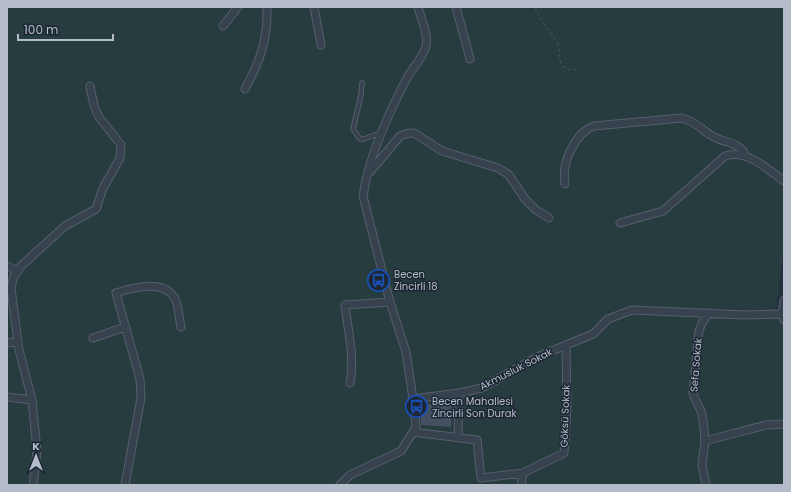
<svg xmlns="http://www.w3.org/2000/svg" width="791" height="492" font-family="Poppins,sans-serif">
	<rect width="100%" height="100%" fill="#242f3e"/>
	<path fill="#263c3f" d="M7 7H784V247L776 310 784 316V485H7Z"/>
	<path fill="#455162" d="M421 404 452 405 451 427 421 425Z"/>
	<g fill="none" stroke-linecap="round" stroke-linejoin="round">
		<defs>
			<path id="lane" d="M362 83 361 95 353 129 360 139H364L380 133"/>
			<path id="street" d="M314 7 321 45
				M456 7 470 59
				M223 26 238 7
				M245 89C260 61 268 40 267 7
				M370 172 400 136 409 133H414L442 151 498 168 509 175 525 199 536 210 549 218
				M565 184C561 163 575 133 594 126L682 118C697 122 701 130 714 137 727 144 738 141 746 156
				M620 223 663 211 725 156C747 149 767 169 784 181
				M7 266 18 271
				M784 300 782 314 784 320
				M93 338 125 327
				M7 343 18 342
				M350 383C355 356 348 332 345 305L390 302
				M7 397 32 400
				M413 399 406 352 390 302 363 196C369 155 388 114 407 78 412 68 422 59 425 49 430 37 421 19 418 7
				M413 432 477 440 481 478 523 473
				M458 438 459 393
				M705 441C704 431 704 421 701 411 698 405 695 400 693 393L699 331 702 323 709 313
				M33 485 37 451 32 400 19 350 11 288 14 276 21 266 65 226 96 209 103 188 120 158 121 145 99 117 94 106 90 86
				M125 485 141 398 140 379 116 293C132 288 162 279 174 297 179 304 179 319 181 327
				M340 485 350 475 401 451 416 427 413 399 459 393 482 388 537 357 593 334 608 319 632 310 745 315 782 314
				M521 485 523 473 564 453 567 408 566 345
				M706 485 702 465 705 441 766 425 784 424"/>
		</defs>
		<use href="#lane" stroke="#565f6c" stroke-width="5.5"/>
		<use href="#street" stroke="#565f6c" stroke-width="9"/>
		<path stroke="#44595c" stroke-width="1" stroke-dasharray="3 3" stroke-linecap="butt" d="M535 7C540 20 549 30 556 41 561 49 558 58 562 66L568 69 576 70"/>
		<use href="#lane" stroke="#38414e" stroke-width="3.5"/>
		<use href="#street" stroke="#38414e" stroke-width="7"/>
	</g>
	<defs>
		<symbol id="bus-ring" viewBox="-11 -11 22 22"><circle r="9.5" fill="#1d2633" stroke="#1a4fb4" stroke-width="1.5"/><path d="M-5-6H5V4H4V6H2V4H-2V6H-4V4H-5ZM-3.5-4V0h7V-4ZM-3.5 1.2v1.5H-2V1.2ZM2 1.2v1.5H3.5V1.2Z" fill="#1a4fb4"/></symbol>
	</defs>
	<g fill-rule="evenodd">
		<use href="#bus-ring" x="366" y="268" width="25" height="25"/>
		<use href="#bus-ring" x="404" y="394" width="25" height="25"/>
	</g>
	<g text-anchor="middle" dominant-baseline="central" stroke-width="3" stroke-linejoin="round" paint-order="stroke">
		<g font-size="10" fill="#b4bcc9" stroke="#1d2633" text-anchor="start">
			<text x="394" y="274">Becen<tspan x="394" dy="12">Zincirli 18</tspan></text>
			<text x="432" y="401">Becen Mahallesi<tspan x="432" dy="12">Zincirli Son Durak</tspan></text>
		</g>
		<g font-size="10" fill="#b4bcc9" stroke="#1d2633">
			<text transform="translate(696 365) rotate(-85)">Sefa Sokak</text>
			<text transform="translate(516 369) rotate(-27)">Akmusluk Sokak</text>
			<text transform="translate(565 416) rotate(-88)">Göksü Sokak</text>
		</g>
	</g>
	<rect width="791" height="492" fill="none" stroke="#b4bcc9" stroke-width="16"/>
	<g transform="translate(36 456)" stroke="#1d2633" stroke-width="3" paint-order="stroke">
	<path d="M0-3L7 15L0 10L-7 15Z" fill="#b4bcc9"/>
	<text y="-6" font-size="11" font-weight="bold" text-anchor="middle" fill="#b4bcc9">K</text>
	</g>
	<path d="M18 34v6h95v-6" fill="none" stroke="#b4bcc9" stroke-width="2"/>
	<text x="24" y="34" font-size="12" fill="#b4bcc9" stroke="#1d2633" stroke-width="3" paint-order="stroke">100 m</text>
</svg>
